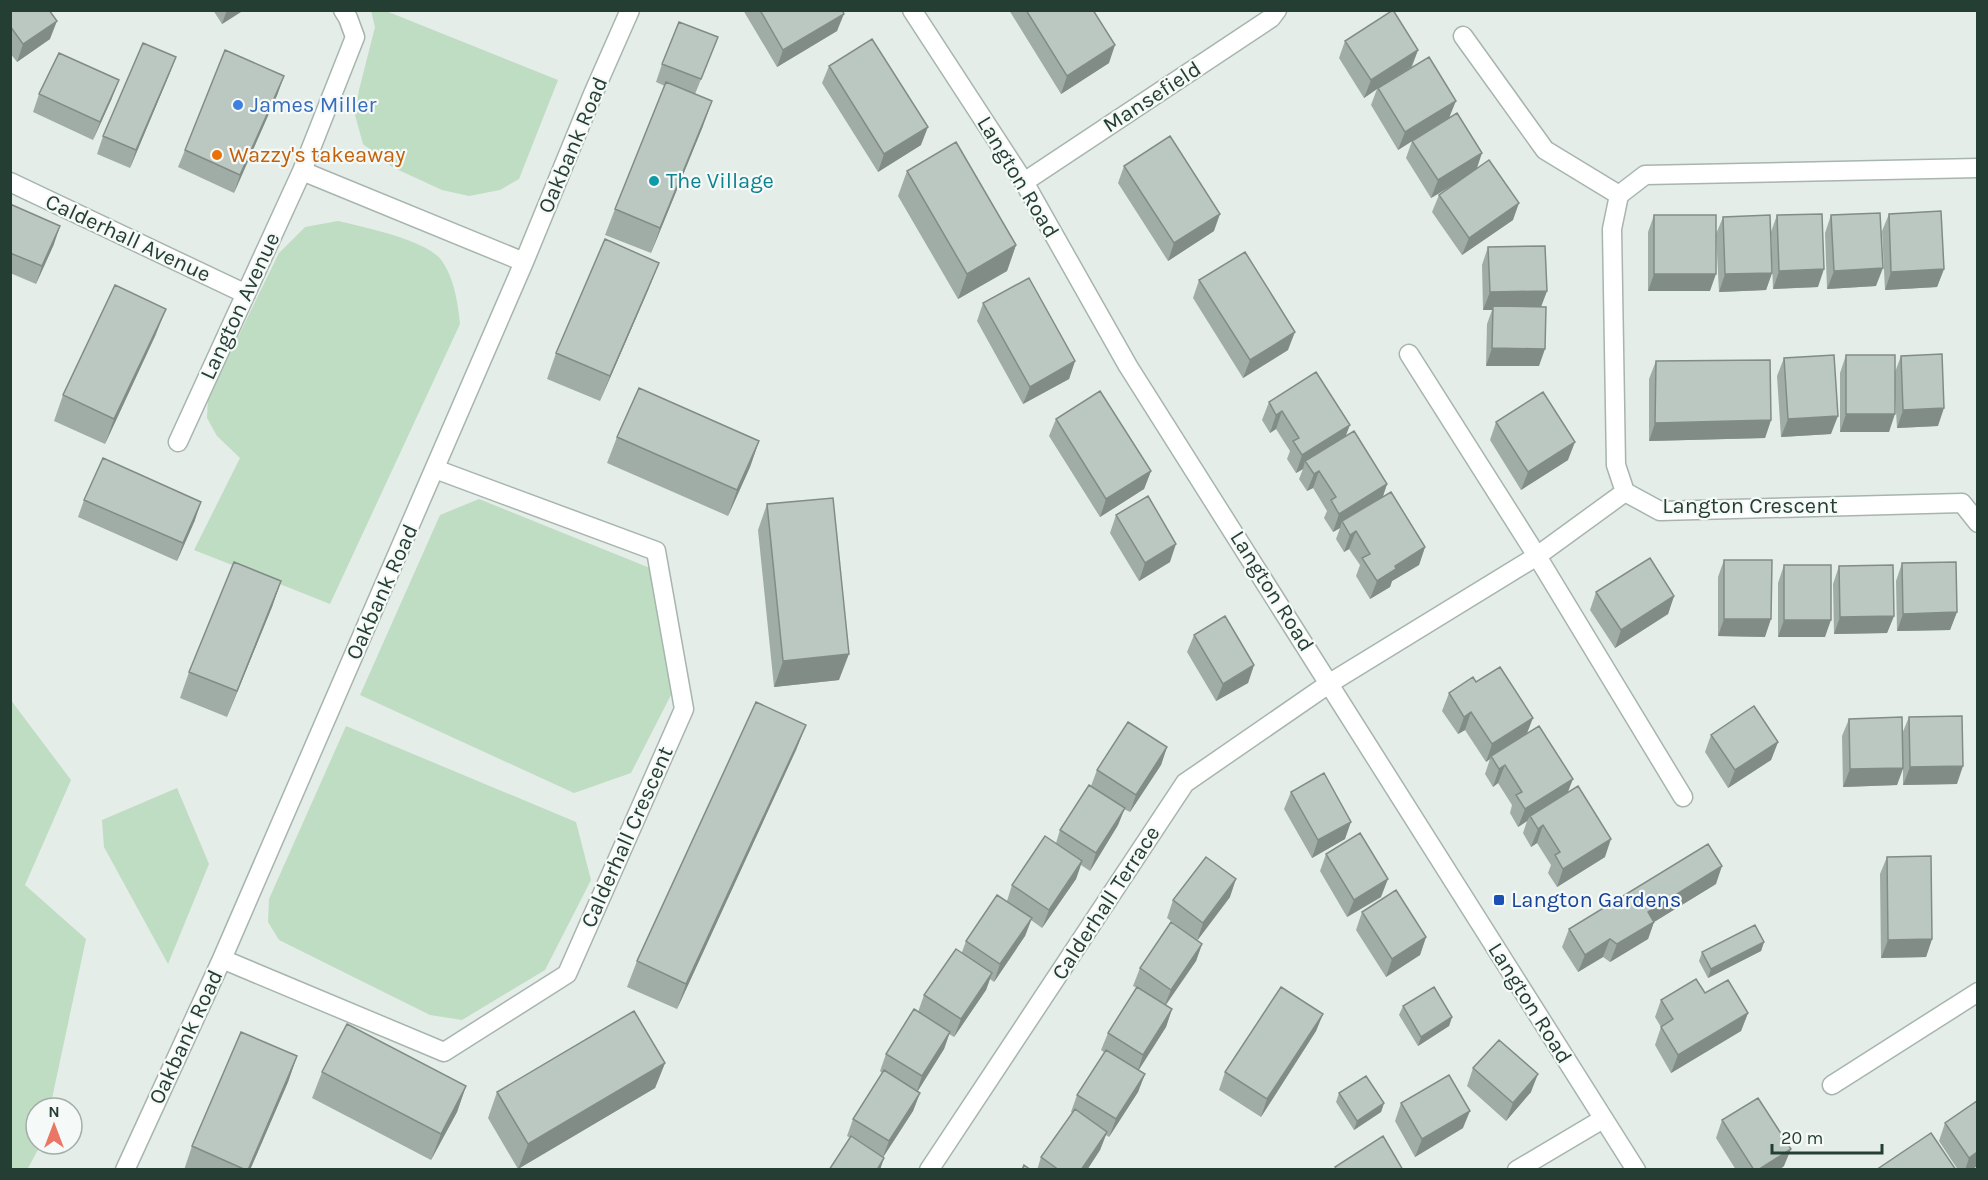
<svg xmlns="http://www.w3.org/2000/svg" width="1988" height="1180" font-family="Karla,sans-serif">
	<rect width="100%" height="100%" fill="#e4ede8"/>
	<path fill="#bfddc3" d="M371 11H386L558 80 519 179 500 190 469 196 442 190 392 167 363 144 355 115 359 90 375 27Z
		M338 221C363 227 428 240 442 261 454 278 458 303 460 324L330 604 194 550 240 458 217 436 207 418 208 398 279 253 305 227Z
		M479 499 650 568 672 693 631 773 574 793 360 695 440 515Z
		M10 699 71 780 25 885 86 939 50 1108H36V1144H41L27 1170 10 1169Z
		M346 726 576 822 591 880 545 970 462 1020 430 1015 279 940 268 922 269 899Z
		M177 788 209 864 168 964 104 847 102 820Z"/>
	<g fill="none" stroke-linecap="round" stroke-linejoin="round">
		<defs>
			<path id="minor" d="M912 10 1024 182 1128 366 1636 1170
				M1463 36 1545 150 1619 195
				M302 171 524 262
				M10 182 246 294
				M1024 182 1271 18 1277 10
				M1409 354 1537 556 1683 797
				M178 442 302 171 355 37 348 18 343 10
				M1625 492 1616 465 1612 229 1619 195 1645 175 1978 168
				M1625 492 1660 511 1962 503 1978 523
				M222 959 444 1052 567 974 684 709 656 551 435 469
				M1832 1085 1978 992
				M125 1170 222 959 524 262 593 94 630 10
				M929 1170 1185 783 1330 683 1537 556 1625 492
				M1517 1170 1603 1119"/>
		</defs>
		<use href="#minor" stroke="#a7b5ae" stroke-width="21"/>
		<use href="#minor" stroke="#fff" stroke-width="18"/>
	</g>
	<path fill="#a0aca6" d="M10 10 50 39 17 62 10 53Z
		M213 10H244L222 24Z
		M743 10H842L837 31 777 67Z
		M1009 10H1093L1109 63 1061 94Z
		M1345 41 1418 50 1412 67 1450 117 1476 169 1513 220 1462 255 1432 212 1439 195 1456 183 1431 198 1406 158 1412 141 1398 150 1371 105 1377 89 1364 98 1339 58Z
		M711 55 695 94 703 126 651 253 605 235 615 209 665 86 656 82 662 64Z
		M176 57 169 75 130 168 97 154 103 136Z
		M829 66 921 145 878 172 822 83Z
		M278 93 234 193 178 167 185 150Z
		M39 94 112 98 93 140 33 112Z
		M1124 166 1214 231 1168 261 1118 183Z
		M907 171 1016 245 1007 271 958 299 898 196Z
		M10 204 54 244 36 284 10 273Z
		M1889 214 1944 269 1937 287 1885 290 1882 231Z
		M1654 215 1710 291H1648V232Z
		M1777 215 1818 287 1773 289 1771 232Z
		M1831 215 1876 286 1827 289 1825 233Z
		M1723 217 1772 273 1766 290 1719 292 1716 234Z
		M1488 247 1547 291 1541 307 1539 366H1486L1487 324 1492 310H1483L1482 265Z
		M1199 280 1288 350 1243 378 1193 298Z
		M649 288 600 401 547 379 556 353Z
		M983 303 1075 361 1069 379 1023 404 977 321Z
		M156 334 105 444 54 421 63 395Z
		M1846 355 1895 372 1901 356 1938 426 1897 428 1895 395 1889 432H1840V373Z
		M1784 358 1831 434 1781 437 1777 376Z
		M1656 361 1771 420 1765 438 1649 441V379Z
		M1269 402 1346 435 1387 484 1383 496 1425 547 1419 565 1392 581 1390 587 1370 599 1356 576 1360 565 1349 549 1344 552 1336 539 1340 528 1333 532 1324 518 1327 511 1313 488 1307 491 1299 479 1303 469 1296 473 1287 459 1290 451 1276 429 1270 433 1262 420Z
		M1056 419 1151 471 1144 489 1100 517 1049 436Z
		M1496 422 1568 460 1521 490 1490 440Z
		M617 437 759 441 750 467 728 516 607 463Z
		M84 500 195 520 177 561 78 517Z
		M767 504 839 680 774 687 758 530Z
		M1116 515 1170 562 1139 581 1110 533Z
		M1724 560 1765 637 1718 636V577Z
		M1902 563 1957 612 1950 630 1897 631 1896 581Z
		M1784 565 1825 637H1778V583Z
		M1839 566 1894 616 1887 633 1834 634 1833 584Z
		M281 581 272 607 227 717 180 698 189 672Z
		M1596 592 1674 596 1668 614 1615 648 1590 610Z
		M1194 635 1254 665 1248 683 1216 701 1187 652Z
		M1476 682 1527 734 1568 792 1605 857 1557 887 1548 873 1551 865 1537 843 1531 847 1523 833 1527 821 1518 827 1510 813 1512 805 1498 783 1493 787 1485 774 1490 759 1486 762 1465 730 1458 734 1442 711 1449 693Z
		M1909 717 1957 784 1903 785V769L1897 785 1843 787 1842 736 1849 719 1902 734Z
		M806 725 796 750 677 1009 627 987 637 961Z
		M1711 735 1778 742 1771 760 1728 788 1705 752Z
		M1167 747 1161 765 1130 812 1124 809 1118 825 1090 871 1081 865 1076 879 1042 928 1031 920 1025 936 994 982 990 979 986 990 954 1037 949 1034 944 1049 917 1092 920 1093 913 1111 883 1157 847 1136 853 1119 882 1073 880 1071 886 1054 918 1012 924 995 962 952 966 941 1007 901 1012 885 1056 843 1060 830 1091 786 1097 770Z
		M1291 792 1345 839 1312 858 1284 809Z
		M1326 854 1381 897 1347 917 1320 871Z
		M1887 857 1932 939 1926 957 1881 958 1880 874Z
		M1716 884 1654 922 1648 939 1610 962 1603 957 1578 972 1562 947 1569 929Z
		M1230 897 1197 940 1202 944 1196 961 1166 1005 1172 1009 1166 1027 1138 1070 1145 1074 1138 1092 1109 1137 1106 1135 1100 1150 1087 1170H1037L1041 1157 1072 1113 1071 1112 1077 1095 1105 1053 1101 1050 1108 1033 1137 988 1133 986 1140 968 1189 935 1167 918 1173 900Z
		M1362 912 1426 937 1420 955 1386 977 1356 930Z
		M1764 942 1761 951 1708 978 1699 961 1702 952Z
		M1661 1000 1748 1013 1741 1031 1671 1073 1655 1045 1661 1027 1655 1017Z
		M1403 1006 1452 1017 1449 1026 1418 1046 1399 1015Z
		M1323 1014 1316 1031 1261 1117 1219 1090 1225 1072Z
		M297 1056 288 1082 250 1170H184L192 1146Z
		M665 1063 655 1088 518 1169 488 1118 497 1092Z
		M1473 1068 1531 1092 1506 1121 1467 1086Z
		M322 1072 466 1086 457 1112 431 1160 312 1098Z
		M1339 1093 1384 1103 1381 1112 1354 1130 1336 1102Z
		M1401 1103 1463 1128 1415 1157 1395 1121Z
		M1722 1120 1784 1166 1779 1170H1736L1716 1138Z
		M1945 1123 1977 1166 1972 1170H1958L1939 1141Z"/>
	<path fill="#828c87" d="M227 10H244L222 24Z
		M844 14 837 31 777 67 783 50Z
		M57 21 50 39 17 62 23 44Z
		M1115 45 1109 63 1061 94 1067 76Z
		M1418 50 1411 67 1378 88 1377 89 1364 98 1371 80Z
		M176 57 169 75 130 168 136 150Z
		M284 76 278 93 234 193 240 175Z
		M119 80 112 98 93 140 100 122Z
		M712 101 703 126 651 253 660 228Z
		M1456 101 1449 118 1398 150 1405 132Z
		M928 127 921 145 878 172 884 154Z
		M1482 153 1476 171 1431 198 1438 180Z
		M1519 203 1513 220 1462 255 1469 238Z
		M1220 214 1214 231 1168 261 1174 243Z
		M60 226 54 244 36 284 42 266Z
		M1016 245 1007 271 958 299 967 274Z
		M659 263 649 288 600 401 610 376Z
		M1883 268 1876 286 1827 289 1834 271Z
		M1824 269 1818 287 1773 289 1779 271Z
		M1944 269 1937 287 1885 290 1891 272Z
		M1772 273 1766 290 1719 292 1725 274Z
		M1654 274H1716L1710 291H1648Z
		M1547 291 1540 309 1493 306 1492 310H1483L1490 292Z
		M166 309 156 334 105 444 114 419Z
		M1295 332 1288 350 1243 378 1250 360Z
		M1492 348 1545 349 1539 366H1486Z
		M1075 361 1069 379 1023 404 1030 387Z
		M1944 408 1938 426 1897 428 1903 410Z
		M1282 411 1276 429 1270 433 1276 415Z
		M1846 414H1895L1889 432H1840Z
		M1838 416 1831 434 1781 437 1788 419Z
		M1771 420 1765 438 1649 441 1655 423Z
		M1350 425 1343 443 1305 461 1303 469 1296 473 1302 455Z
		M759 441 750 467 728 516 737 490Z
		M1575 442 1568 460 1521 490 1528 472Z
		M1151 471 1144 489 1100 517 1106 499Z
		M1319 471 1313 488 1307 491 1314 474Z
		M1387 484 1381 502 1342 521 1340 528 1333 532 1339 514Z
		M201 502 195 520 177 561 183 543Z
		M1356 531 1349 549 1344 552 1350 535Z
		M1176 544 1170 562 1139 581 1145 563Z
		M1425 547 1419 565 1392 581 1390 587 1370 599 1377 581 1395 566Z
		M281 581 272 607 227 717 237 691Z
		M1674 596 1668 614 1615 648 1621 630Z
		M1957 612 1950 630 1897 631 1903 614Z
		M1894 616 1887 633 1834 634 1840 617Z
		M1724 619H1771L1765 637 1718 636Z
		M1784 620H1831L1825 637H1778Z
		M849 654 839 680 774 687 783 661Z
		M1254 665 1248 683 1216 701 1223 684Z
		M1471 712 1465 730 1458 734 1464 717Z
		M1533 718 1526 736 1491 756 1490 759 1486 762 1492 744Z
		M806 725 796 750 677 1009 686 984Z
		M1778 742 1771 760 1728 788 1735 770Z
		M1167 747 1161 765 1130 812 1136 795Z
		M1505 765 1498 783 1493 787 1499 769Z
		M1963 766 1957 784 1903 785 1910 767Z
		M1903 768 1897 785 1843 787 1850 769Z
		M1573 779 1566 797 1530 816 1527 821 1518 827 1525 809Z
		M1125 808 1118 825 1090 871 1096 853Z
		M1351 822 1345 839 1312 858 1318 840Z
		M1543 825 1537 843 1531 847 1538 829Z
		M1611 839 1605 857 1557 887 1563 869Z
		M1082 861 1076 879 1042 928 1049 910Z
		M1722 866 1716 884 1654 922 1648 939 1610 962 1617 944 1648 912Z
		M1236 879 1230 897 1197 941 1203 923Z
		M1388 879 1381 897 1347 917 1354 900Z
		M1032 918 1025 936 994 982 1000 964Z
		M1426 937 1420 955 1386 977 1392 959Z
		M1610 939 1603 957 1578 972 1585 955Z
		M1932 939 1926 957 1881 958 1888 940Z
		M1764 942 1761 951 1708 978 1711 969Z
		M1202 944 1196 961 1164 1007 1171 990Z
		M992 973 986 990 954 1037 961 1019Z
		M1172 1009 1166 1027 1137 1073 1143 1055Z
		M1748 1013 1741 1031 1671 1073 1678 1055Z
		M1323 1014 1316 1031 1261 1117 1267 1099Z
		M1452 1017 1449 1026 1418 1046 1421 1037Z
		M950 1032 944 1049 916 1094 922 1076Z
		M297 1056 288 1082 250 1170H248Z
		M665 1063 655 1088 518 1169 528 1144Z
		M1145 1074 1138 1092 1109 1137 1116 1119Z
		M1538 1074 1531 1092 1506 1121 1513 1103Z
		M466 1086 457 1112 431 1160 441 1134Z
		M920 1093 913 1111 882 1159 889 1141Z
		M1384 1103 1381 1112 1354 1130 1357 1121Z
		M1470 1111 1463 1128 1415 1157 1422 1139Z
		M1107 1132 1100 1150 1087 1170H1081Z
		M1791 1149 1784 1166 1779 1170H1758Z
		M1977 1152V1166L1972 1170H1965L1969 1158Z
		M884 1158 880 1170H877Z"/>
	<path fill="#bac8c1" stroke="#828c87" stroke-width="1.5" d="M10 10H49L57 21 23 44 10 26Z
		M760 10H842L844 14 783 50Z
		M1026 10H1093L1115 45 1067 76Z
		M1393 10 1418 50 1371 80 1345 41Z
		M679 22 718 37 701 79 662 64Z
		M872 39 928 127 884 154 829 66Z
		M143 43 176 57 136 150 103 136Z
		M225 50 284 76 240 175 185 150Z
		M59 53 119 80 100 122 39 94Z
		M1429 57 1456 101 1405 132 1378 88Z
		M666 82 712 101 660 228 615 209Z
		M1457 113 1482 153 1438 180 1412 141Z
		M1170 136 1220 214 1174 243 1124 166Z
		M956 142 1016 245 967 274 907 171Z
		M1489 160 1519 203 1469 238 1439 195Z
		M10 204 60 226 42 266 10 253Z
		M1941 211 1944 269 1891 272 1889 214Z
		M1880 213 1883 268 1834 271 1831 215Z
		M1822 214 1824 269 1779 271 1777 215Z
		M1654 215H1716V274H1654Z
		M1770 215 1772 273 1725 274 1723 217Z
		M605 239 659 263 610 376 556 353Z
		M1545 246 1547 291 1490 292 1488 247Z
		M1245 252 1295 332 1250 360 1199 280Z
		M1029 278 1075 361 1030 387 983 303Z
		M115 285 166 309 114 419 63 395Z
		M1493 306 1546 307 1545 349 1492 348Z
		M1942 354 1944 408 1903 410 1901 356Z
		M1834 355 1838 416 1788 419 1784 358Z
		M1846 355H1895V414H1846Z
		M1770 360 1771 420 1655 423 1656 361Z
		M1316 372 1350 425 1302 455 1293 441 1299 438 1282 411 1276 415 1269 402Z
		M639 388 759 441 737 490 617 437Z
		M1100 391 1151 471 1106 499 1056 419Z
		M1543 392 1575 442 1528 472 1496 422Z
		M1354 431 1387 484 1339 514 1331 500 1336 497 1319 471 1314 474 1305 461Z
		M103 458 201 502 183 543 84 500Z
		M1391 492 1425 547 1395 566 1396 569 1377 581 1362 558 1370 554 1356 531 1350 535 1342 521Z
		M1148 496 1176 544 1145 563 1116 515Z
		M833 498 849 654 783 661 767 504Z
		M1650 558 1674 596 1621 630 1596 592Z
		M1724 560H1772L1771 619H1724Z
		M234 562 281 581 237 691 189 672Z
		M1956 562 1957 612 1903 614 1902 563Z
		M1784 565H1831V620H1784Z
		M1893 565 1894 616 1840 617 1839 566Z
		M1225 616 1254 665 1223 684 1194 635Z
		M1500 667 1533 718 1492 744 1471 712 1464 717 1449 693 1473 677 1476 682Z
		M756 702 806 725 686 984 637 961Z
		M1754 706 1778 742 1735 770 1711 735Z
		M1962 716 1963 766 1910 767 1909 717Z
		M1902 717 1903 768 1850 769 1849 719Z
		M1128 722 1167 747 1136 795 1097 770Z
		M1539 726 1573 779 1525 809 1516 795 1522 792 1505 765 1499 769 1491 756Z
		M1324 773 1351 822 1318 840 1291 792Z
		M1089 785 1125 808 1096 853 1060 830Z
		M1578 786 1611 839 1563 869 1555 855 1560 852 1543 825 1538 829 1530 816Z
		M1360 833 1388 879 1354 900 1326 854Z
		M1045 836 1082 861 1049 910 1012 885Z
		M1708 844 1722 866 1648 912 1654 922 1617 944 1610 939 1585 955 1569 929Z
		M1931 856 1932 939 1888 940 1887 857Z
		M1206 857 1236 879 1203 923 1173 900Z
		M1396 890 1426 937 1392 959 1362 912Z
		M997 895 1032 918 1000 964 966 941Z
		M1171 922 1202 944 1171 990 1140 968Z
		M1755 925 1764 942 1711 969 1702 952Z
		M956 949 992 973 961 1019 924 995Z
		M1696 979 1705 993 1728 980 1748 1013 1678 1055 1661 1027 1673 1019 1661 1000Z
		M1137 987 1172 1009 1143 1055 1108 1033Z
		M1281 987 1323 1014 1267 1099 1225 1072Z
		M1434 987 1452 1017 1421 1037 1403 1006Z
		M914 1009 950 1032 922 1076 886 1054Z
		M634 1011 665 1063 528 1144 497 1092Z
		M347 1024 466 1086 441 1134 322 1072Z
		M241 1032 297 1056 248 1170H246L192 1146Z
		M1499 1040 1538 1074 1513 1103 1473 1068Z
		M1106 1050 1145 1074 1116 1119 1077 1095Z
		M884 1070 920 1093 889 1141 853 1119Z
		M1449 1075 1470 1111 1422 1139 1401 1103Z
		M1366 1076 1384 1103 1357 1121 1339 1093Z
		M1758 1098 1791 1149 1758 1170H1754L1722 1120Z
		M1977 1101V1152L1969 1158 1945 1123Z
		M1075 1109 1107 1132 1081 1170H1059L1041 1157Z
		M1931 1133 1956 1170H1876Z
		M851 1136 884 1158 877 1170H829Z
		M1383 1136 1403 1170H1337L1335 1167Z
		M1024 1165 1031 1170H1022Z"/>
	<circle fill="#3f7fe0" stroke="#f5f9f7" stroke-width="2" cx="238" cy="105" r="6"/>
	<circle fill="#e8710a" stroke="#f5f9f7" stroke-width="2" cx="217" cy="155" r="6"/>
	<circle fill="#0f9aa8" stroke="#f5f9f7" stroke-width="2" cx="654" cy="181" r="6"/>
	<rect fill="#1a4fb4" stroke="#f5f9f7" stroke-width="2" x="1493" y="894" width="12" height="12" rx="3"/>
	<g text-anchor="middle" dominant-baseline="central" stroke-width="4.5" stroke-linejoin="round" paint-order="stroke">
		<g font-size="22" fill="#243e34" stroke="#f5f9f7">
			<text transform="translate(1152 97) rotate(-33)">Mansefield</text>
			<text transform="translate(573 145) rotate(-67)">Oakbank Road</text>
			<text transform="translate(1018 177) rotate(59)">Langton Road</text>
			<text transform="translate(128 238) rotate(25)">Calderhall Avenue</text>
			<text transform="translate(240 306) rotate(-65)">Langton Avenue</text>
			<text x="1750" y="506">Langton Crescent</text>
			<text transform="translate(1272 591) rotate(58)">Langton Road</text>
			<text transform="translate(382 592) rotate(-66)">Oakbank Road</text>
			<text transform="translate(627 837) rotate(-66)">Calderhall Crescent</text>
			<text transform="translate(1106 903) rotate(-57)">Calderhall Terrace</text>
			<text transform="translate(1530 1003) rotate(58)">Langton Road</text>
			<text transform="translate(186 1037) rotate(-65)">Oakbank Road</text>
		</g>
		<g font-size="22" fill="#366cbe" stroke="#f5f9f7" text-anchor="start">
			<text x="250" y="105">James Miller</text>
		</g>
		<g font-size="22" fill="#c56008" stroke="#f5f9f7" text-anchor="start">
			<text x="229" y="155">Wazzy's takeaway</text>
		</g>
		<g font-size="22" fill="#0d838f" stroke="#f5f9f7" text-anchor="start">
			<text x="666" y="181">The Village</text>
		</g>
		<g font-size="22" fill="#164399" stroke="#f5f9f7" text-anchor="start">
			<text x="1511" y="900">Langton Gardens</text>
		</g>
	</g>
	<rect width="1988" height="1180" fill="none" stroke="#243e34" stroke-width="24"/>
	<g transform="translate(54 1126)"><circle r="28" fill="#f5f9f7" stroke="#a1aea9" stroke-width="1.5"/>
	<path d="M0-4.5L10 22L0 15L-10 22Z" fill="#eb7665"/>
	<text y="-9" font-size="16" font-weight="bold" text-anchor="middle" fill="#243e34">N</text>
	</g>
	<path d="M1772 1144v9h110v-9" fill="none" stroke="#243e34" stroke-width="3"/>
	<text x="1781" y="1144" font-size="18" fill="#243e34" stroke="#f5f9f7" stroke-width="4.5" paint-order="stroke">20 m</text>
</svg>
